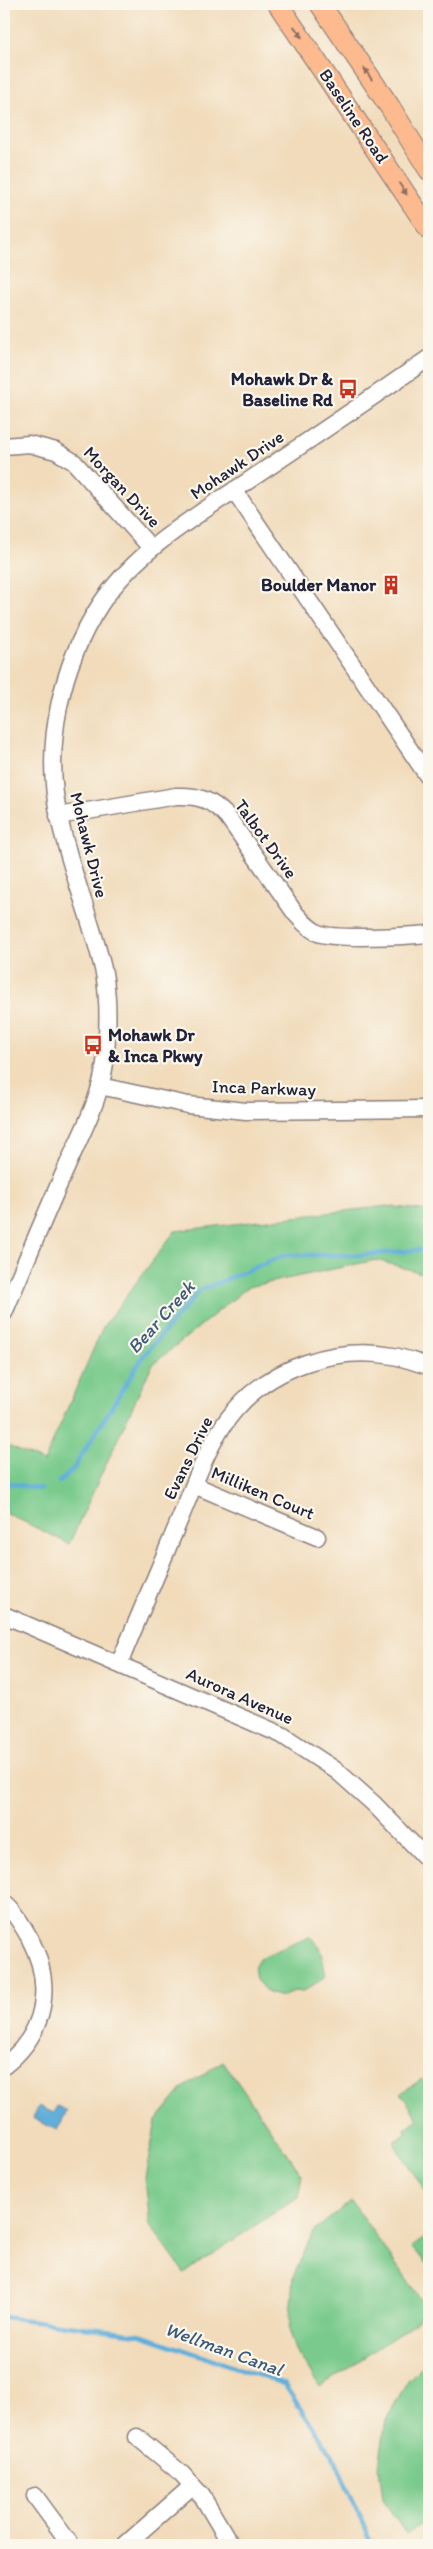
<svg xmlns="http://www.w3.org/2000/svg" width="433" height="2549" font-family="Itim,sans-serif">
	<rect width="100%" height="100%" fill="#fbf7ec"/>
	<filter id="ink" filterUnits="userSpaceOnUse"><feTurbulence type="fractalNoise" baseFrequency=".02" numOctaves="2"/><feDisplacementMap in="SourceGraphic" scale="10" xChannelSelector="R" yChannelSelector="G"/><feConvolveMatrix kernelMatrix="1 2 1 2 8 2 1 2 1" color-interpolation-filters="sRGB"/></filter>
	<filter id="wash" filterUnits="userSpaceOnUse"><feTurbulence type="fractalNoise" baseFrequency=".0096" numOctaves="4" result="noise"/><feDisplacementMap in="SourceGraphic" scale="20" xChannelSelector="R" yChannelSelector="G"/><feGaussianBlur stdDeviation="1.12" result="paint"/><feColorMatrix in="noise" values="0 0 0 0 0 0 0 0 0 0 0 0 0 0 0 0 0 1.4 0 .05"/><feComposite in="paint" operator="in"/></filter>
	<g filter="url(#wash)">
		<rect width="100%" height="100%" fill="#f1dbbb"/>
		<path fill="#79ca8c" stroke="#4e7664" d="M387 1206 429 1211V1275L376 1260 248 1287 152 1365 69 1544 4 1512V1444L44 1462 103 1327 175 1231Z
			M309 1937C322 1941 323 1964 326 1976L303 1992 294 1991 282 1997 268 1993 256 1980 254 1967 259 1958Z
			M223 2061 302 2175 298 2197 184 2273 150 2225 145 2178 156 2121 182 2089Z
			M422 2079 429 2090V2197L393 2142 407 2133 404 2129 418 2119 401 2093Z
			M351 2201 424 2304 418 2321 320 2387 298 2354 289 2330 293 2277 313 2232Z
			M429 2235V2267L412 2247Z
			M429 2359V2519L406 2534 383 2500 379 2466 386 2420 408 2380Z"/>
		<path fill="#61afda" stroke="#42688a" d="M39 2106 53 2113 57 2106 67 2111 57 2130 32 2118Z"/>
		<g fill="none" stroke-linecap="round" stroke-linejoin="round">
			<path stroke="#61afda" stroke-width="4.5" d="M4 1482 40 1489
				M59 1482 72 1471 144 1355 200 1290 285 1255H363L429 1249
				M4 2317 138 2334 284 2384 335 2460 371 2540 370 2545"/>
		</g>
	</g>
	<g filter="url(#ink)">
		<g fill="none" stroke-linecap="round" stroke-linejoin="round">
			<defs>
				<path id="minor" d="M4 446 29 444 56 451 74 462 151 548
					M234 490 429 778
					M58 816 176 796C199 795 211 800 227 816L295 913C302 921 308 928 318 933 333 940 409 936 429 934
					M100 1086 188 1105 246 1111 429 1109
					M4 1313C25 1263 46 1213 68 1164 84 1128 103 1094 106 1054 108 1028 109 1000 104 973 92 920 70 870 59 817 43 746 61 665 100 605 137 549 198 515 251 479 311 439 370 399 429 358
					M194 1485 317 1537
					M4 1615 282 1735 337 1771 374 1804 429 1861
					M119 1664C139 1616 159 1569 179 1521 195 1484 208 1441 235 1410 273 1366 336 1346 393 1356 405 1358 417 1363 429 1366
					M4 1903C15 1912 22 1925 29 1937 54 1984 47 2032 4 2066
					M137 2437 181 2473 202 2496 231 2545
					M35 2496 71 2545
					M125 2545 191 2487"/>
				<path id="major" d="M278 4 429 229
					M320 4 390 107 429 170"/>
			</defs>
			<use href="#minor" stroke="#8a7e7b" stroke-width="19"/>
			<use href="#major" stroke="#8a7e7b" stroke-width="22"/>
			<use href="#minor" stroke="#fff" stroke-width="16"/>
			<use href="#major" stroke="#fcba8e" stroke-width="20"/>
		</g>
		<defs><path id="oneway-solid" d="M-6-.8H1V-3.2L6.5 0L1 3.2V.8H-6Z" transform="scale(1.25)"/></defs>
		<g fill="#8f6e64">
			<use href="#oneway-solid" transform="translate(298 32) rotate(55)"/>
			<use href="#oneway-solid" transform="translate(368 74) rotate(-124)"/>
			<use href="#oneway-solid" transform="translate(403 189) rotate(56)"/>
		</g>
	</g>
	<defs>
		<symbol id="bus-bare" viewBox="-9 -9 18 18"><path d="M-5-6H5V4H4V6H2V4H-2V6H-4V4H-5ZM-3.5-4V0h7V-4ZM-3.5 1.2v1.5H-2V1.2ZM2 1.2v1.5H3.5V1.2Z" fill="#c8321e" stroke="#fbf7ec" stroke-width="2.5" paint-order="stroke"/></symbol>
		<symbol id="building-bare" viewBox="-9 -9 18 18"><path d="M-4-6H4V6H1V3H-1V6H-4ZM-2.5-4.3h1.7v1.8h-1.7ZM.8-4.3h1.7v1.8H.8ZM-2.5-1h1.7V.8h-1.7ZM.8-1h1.7V.8H.8Z" fill="#c8321e" stroke="#fbf7ec" stroke-width="2.5" paint-order="stroke"/></symbol>
	</defs>
	<g fill-rule="evenodd">
		<use href="#bus-bare" x="334" y="375" width="28" height="28"/>
		<use href="#building-bare" x="377" y="571" width="28" height="28"/>
		<use href="#bus-bare" x="79" y="1031" width="28" height="28"/>
	</g>
	<g text-anchor="middle" dominant-baseline="central" stroke-width="4.5" stroke-linejoin="round" paint-order="stroke">
		<g font-size="18" fill="#22223b" stroke="#fbf7ec">
			<text transform="translate(354 116) rotate(56)">Baseline Road</text>
			<text transform="translate(237 465) rotate(-34)">Mohawk Drive</text>
			<text transform="translate(122 487) rotate(47)">Morgan Drive</text>
			<text transform="translate(266 839) rotate(54)">Talbot Drive</text>
			<text transform="translate(89 845) rotate(76)">Mohawk Drive</text>
			<text transform="translate(264 1088) rotate(2)">Inca Parkway</text>
			<text transform="translate(188 1458) rotate(-64)">Evans Drive</text>
			<text transform="translate(263 1493) rotate(23)">Milliken Court</text>
			<text transform="translate(240 1696) rotate(24)">Aurora Avenue</text>
		</g>
		<g font-size="18" font-weight="bold" fill="#22223b" stroke="#fbf7ec" text-anchor="end">
			<text x="333" y="379">Mohawk Dr &amp;<tspan x="333" dy="21">Baseline Rd</tspan></text>
			<text x="376" y="585">Boulder Manor</text>
			<text x="108" y="1035" text-anchor="start">Mohawk Dr<tspan x="108" dy="21">&amp; Inca Pkwy</tspan></text>
		</g>
		<g font-size="19" font-style="italic" fill="#3b5a7b" stroke="#fbf7ec">
			<text transform="translate(161 1317) rotate(-48)">Bear Creek</text>
			<text transform="translate(224 2349) rotate(20)">Wellman Canal</text>
		</g>
	</g>
	<rect width="433" height="2549" fill="none" stroke="#fbf7ec" stroke-width="20"/>
</svg>
